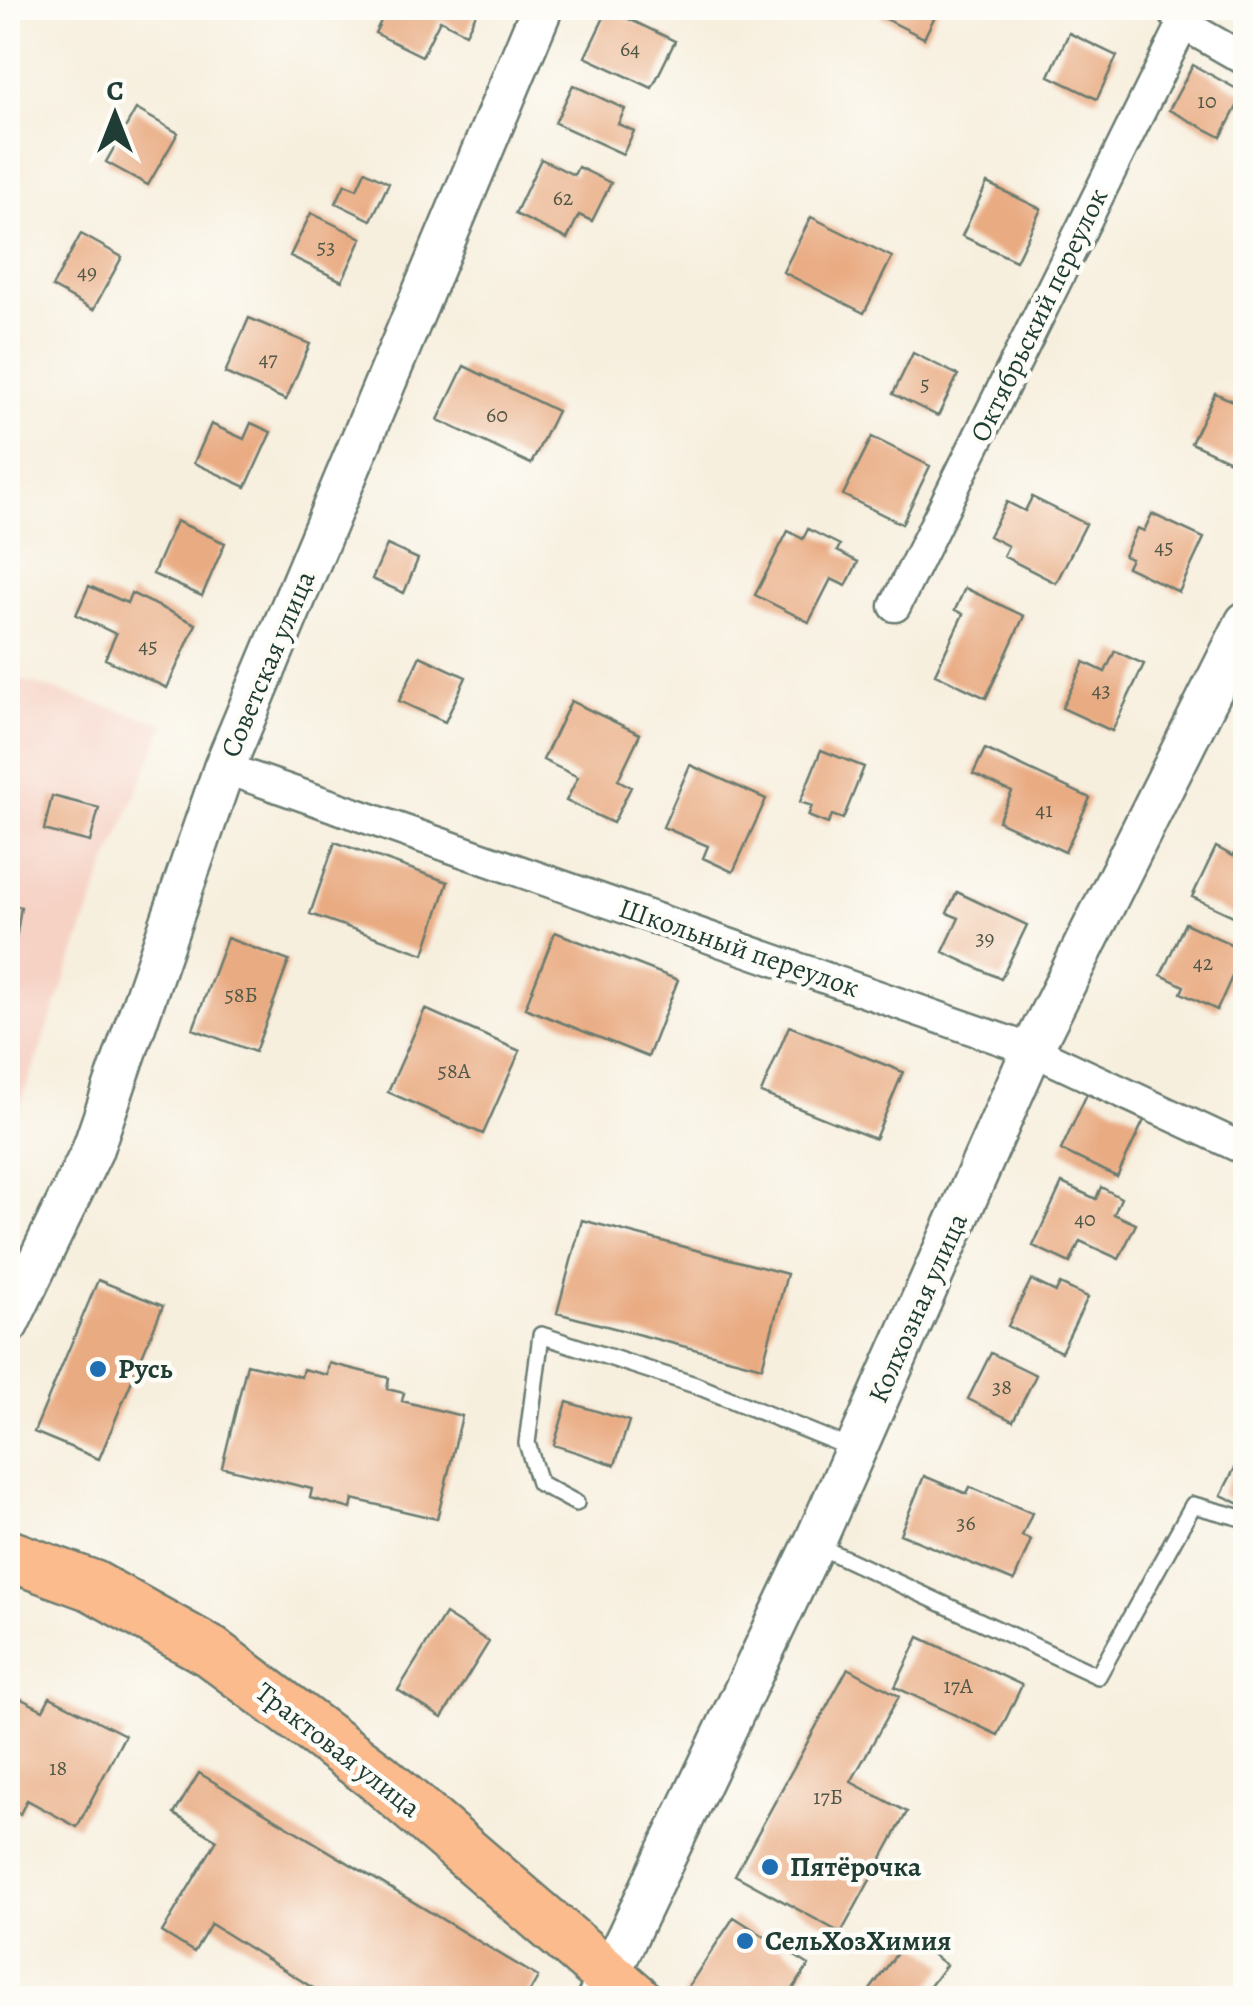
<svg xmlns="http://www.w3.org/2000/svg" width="1253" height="2006" font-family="Alegreya,serif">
	<rect width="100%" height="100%" fill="#fdfcf7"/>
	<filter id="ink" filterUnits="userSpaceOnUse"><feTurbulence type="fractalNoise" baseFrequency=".01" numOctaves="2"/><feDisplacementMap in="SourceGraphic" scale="20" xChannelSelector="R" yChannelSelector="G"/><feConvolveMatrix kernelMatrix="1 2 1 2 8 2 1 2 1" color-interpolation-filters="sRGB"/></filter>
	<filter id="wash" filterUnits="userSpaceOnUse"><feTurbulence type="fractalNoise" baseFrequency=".0048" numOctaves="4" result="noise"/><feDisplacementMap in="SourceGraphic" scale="40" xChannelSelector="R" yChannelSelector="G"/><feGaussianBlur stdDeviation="2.25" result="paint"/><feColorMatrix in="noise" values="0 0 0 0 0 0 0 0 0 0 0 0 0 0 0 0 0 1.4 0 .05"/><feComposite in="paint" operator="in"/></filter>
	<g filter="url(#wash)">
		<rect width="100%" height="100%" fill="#f7efde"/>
		<path fill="#f6d2c5" d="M8 676 165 724 105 869 8 1139Z"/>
		<g id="blocks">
			<path fill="#e9ab82" d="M380 8H479L466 33 440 20 422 56 375 33 386 11Z
				M885 8H939L924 38 880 16Z
				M608 9 675 41 652 88 585 57Z
				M1069 33 1117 56 1097 99 1049 76Z
				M1193 65 1244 93 1221 137 1169 110Z
				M573 85 625 109 618 124 634 131 623 154 555 123Z
				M136 109 178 133 148 185 106 162Z
				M541 159 574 175 578 167 611 183 592 221 579 215 567 239 515 214Z
				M365 171 389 183 371 220 336 203 345 184 357 189Z
				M987 183 1041 209 1016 261 962 236Z
				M311 213 362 238 342 281 290 256Z
				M811 217 892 257 864 313 783 272Z
				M81 234 122 257 93 310 52 287Z
				M249 318 310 344 286 400 225 373Z
				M913 353 958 375 938 416 893 394Z
				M464 366 557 411 531 464 438 420Z
				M1215 393 1246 407V433L1232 462 1191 443Z
				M251 423 271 432 246 487 194 463 211 424 244 439Z
				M872 437 930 466 902 524 843 495Z
				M1032 497 1086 524 1056 583 1003 556 1008 546 989 536 1007 502 1025 511Z
				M1152 514 1204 538 1179 592 1127 567 1131 559 1124 556 1137 528 1144 531Z
				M176 521 225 543 202 596 153 574Z
				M808 529 840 545 837 551 858 562 846 586 831 579 809 622 755 595 788 531 803 539Z
				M387 545 418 559 404 593 372 579Z
				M89 586 127 603 131 593 196 624 167 688 105 659 116 634 76 615Z
				M965 588 1024 616 986 698 935 674 963 614 955 610Z
				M1115 651 1144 664 1112 731 1062 708 1084 662 1105 672Z
				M420 656 466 677 445 722 399 701Z
				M571 701 640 734 618 780 631 787 613 823 566 801 578 777 543 760Z
				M985 749 1090 798 1065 852 998 821 1012 792 973 774Z
				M821 750 864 767 843 819 832 815 828 824 808 816 812 806 800 802Z
				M690 765 766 799 733 872 703 858 708 846 663 827Z
				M52 796 99 808 90 842 44 830Z
				M1242 838 1246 840V922L1192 897 1216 847 1233 856Z
				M335 842 448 882 424 954 310 914Z
				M957 892 1027 925 1001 979 943 952 959 918 947 913Z
				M8 904 21 907 10 978H8Z
				M1185 923 1244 950 1217 1010 1181 993 1184 986 1161 975Z
				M555 932 678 980 648 1057 525 1008Z
				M227 938 289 961 255 1052 193 1029Z
				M425 1009 520 1051 483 1134 388 1092Z
				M789 1026 903 1072 875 1139 761 1093Z
				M1087 1094 1144 1120 1117 1177 1061 1150Z
				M1062 1183 1096 1199 1101 1187 1121 1198 1114 1214 1136 1224 1119 1259 1080 1241 1070 1263 1033 1246Z
				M582 1220 787 1274 762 1367 557 1313Z
				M98 1280 163 1306 99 1459 34 1432Z
				M1031 1280 1056 1292 1060 1284 1088 1297 1061 1352 1008 1326Z
				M991 1353 1036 1375 1013 1421 968 1399Z
				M329 1363 389 1378 387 1389 404 1393 402 1401 462 1416 437 1519 353 1499 351 1509 310 1498 312 1489 222 1467 247 1364 301 1377 303 1369 327 1375Z
				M567 1402 629 1421 615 1465 554 1445Z
				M1238 1462 1246 1466V1507L1221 1495Z
				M924 1476 967 1494 970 1487 1032 1513 1022 1536 1031 1540 1014 1581 900 1534Z
				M445 1614 489 1642 442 1718 398 1690Z
				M919 1637 1022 1685 998 1735 895 1687Z
				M848 1668 899 1696 851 1782 907 1812 841 1933 735 1875Z
				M8 1692 43 1710 50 1697 125 1735 77 1827 27 1800 20 1814 8 1807Z
				M199 1773 538 1977 526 1998H329L211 1924 194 1952 162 1932 217 1840 174 1814Z
				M734 1917 809 1965 787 1998 682 1996Z
				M909 1937 946 1965 921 1998H864Z"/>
		</g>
	</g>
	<g filter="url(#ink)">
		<use href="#blocks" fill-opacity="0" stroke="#6b7b70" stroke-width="2.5"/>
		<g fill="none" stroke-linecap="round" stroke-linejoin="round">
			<defs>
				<path id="service" d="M576 1503 539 1483 527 1443 541 1335 695 1385 853 1449
					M814 1544 1098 1676 1193 1505 1246 1519"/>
				<path id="minor" d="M1172 10 1183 24 1246 60
					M895 606 1183 24
					M224 768 1032 1050 1246 1150"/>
				<path id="tertiary" d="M8 1324 92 1151 224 768 542 8
					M598 1998 814 1544 1032 1050 1246 622"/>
				<path id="primary" d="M8 1555 93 1586 211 1652 378 1777 635 1998"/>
			</defs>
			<use href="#service" stroke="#6b7b70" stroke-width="20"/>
			<use href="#minor" stroke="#6b7b70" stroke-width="35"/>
			<use href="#tertiary" stroke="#6b7b70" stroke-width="45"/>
			<use href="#primary" stroke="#6b7b70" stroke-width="55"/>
			<use href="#service" stroke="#fff" stroke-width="15"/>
			<use href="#minor" stroke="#fff" stroke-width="30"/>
			<use href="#tertiary" stroke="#fff" stroke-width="40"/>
			<use href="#primary" stroke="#fbbb8d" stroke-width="50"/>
		</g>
	</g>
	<g fill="#1f6fb2" stroke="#fdfcf7" stroke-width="4">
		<circle cx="98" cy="1369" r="10"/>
		<circle cx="770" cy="1867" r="10"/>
		<circle cx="745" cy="1941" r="10"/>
	</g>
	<g text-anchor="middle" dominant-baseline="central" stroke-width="9" stroke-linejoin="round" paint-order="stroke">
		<g font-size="22" fill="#525848">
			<text x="630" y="49">64</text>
			<text x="1207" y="101">10</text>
			<text x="563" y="198">62</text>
			<text x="326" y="247">53</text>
			<text x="87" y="272">49</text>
			<text x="268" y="359">47</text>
			<text x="925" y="384">5</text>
			<text x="497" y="415">60</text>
			<text x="1164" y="547">45</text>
			<text x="148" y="646">45</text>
			<text x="1101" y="690">43</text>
			<text x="1044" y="810">41</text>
			<text x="985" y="938">39</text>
			<text x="1203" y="963">42</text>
			<text x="241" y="995">58Б</text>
			<text x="454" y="1071">58А</text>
			<text x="1085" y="1219">40</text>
			<text x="1002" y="1387">38</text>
			<text x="966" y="1523">36</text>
			<text x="958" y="1686">17А</text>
			<text x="58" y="1768">18</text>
			<text x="828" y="1797">17Б</text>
		</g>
		<g font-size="28" fill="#1f3d34" stroke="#fdfcf7">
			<text transform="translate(1039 315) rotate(-64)">Октябрьский переулок</text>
			<text transform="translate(268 664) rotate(-67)">Советская улица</text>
			<text transform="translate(739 948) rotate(19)">Школьный переулок</text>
			<text transform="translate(918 1308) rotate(-66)">Колхозная улица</text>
			<text transform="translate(338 1750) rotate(38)">Трактовая улица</text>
		</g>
		<g font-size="28" font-weight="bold" fill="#1f3d34" stroke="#fdfcf7" text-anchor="start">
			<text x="118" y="1369">Русь</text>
			<text x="790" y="1867">Пятёрочка</text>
			<text x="765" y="1941">СельХозХимия</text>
		</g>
	</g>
	<rect width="1253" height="2006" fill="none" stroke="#fdfcf7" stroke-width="40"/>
	<g transform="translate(115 115)" stroke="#fdfcf7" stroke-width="8" paint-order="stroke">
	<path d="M0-8L18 38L0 25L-18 38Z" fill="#1f3d34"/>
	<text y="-15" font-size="28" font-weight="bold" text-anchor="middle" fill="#1f3d34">С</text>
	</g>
</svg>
